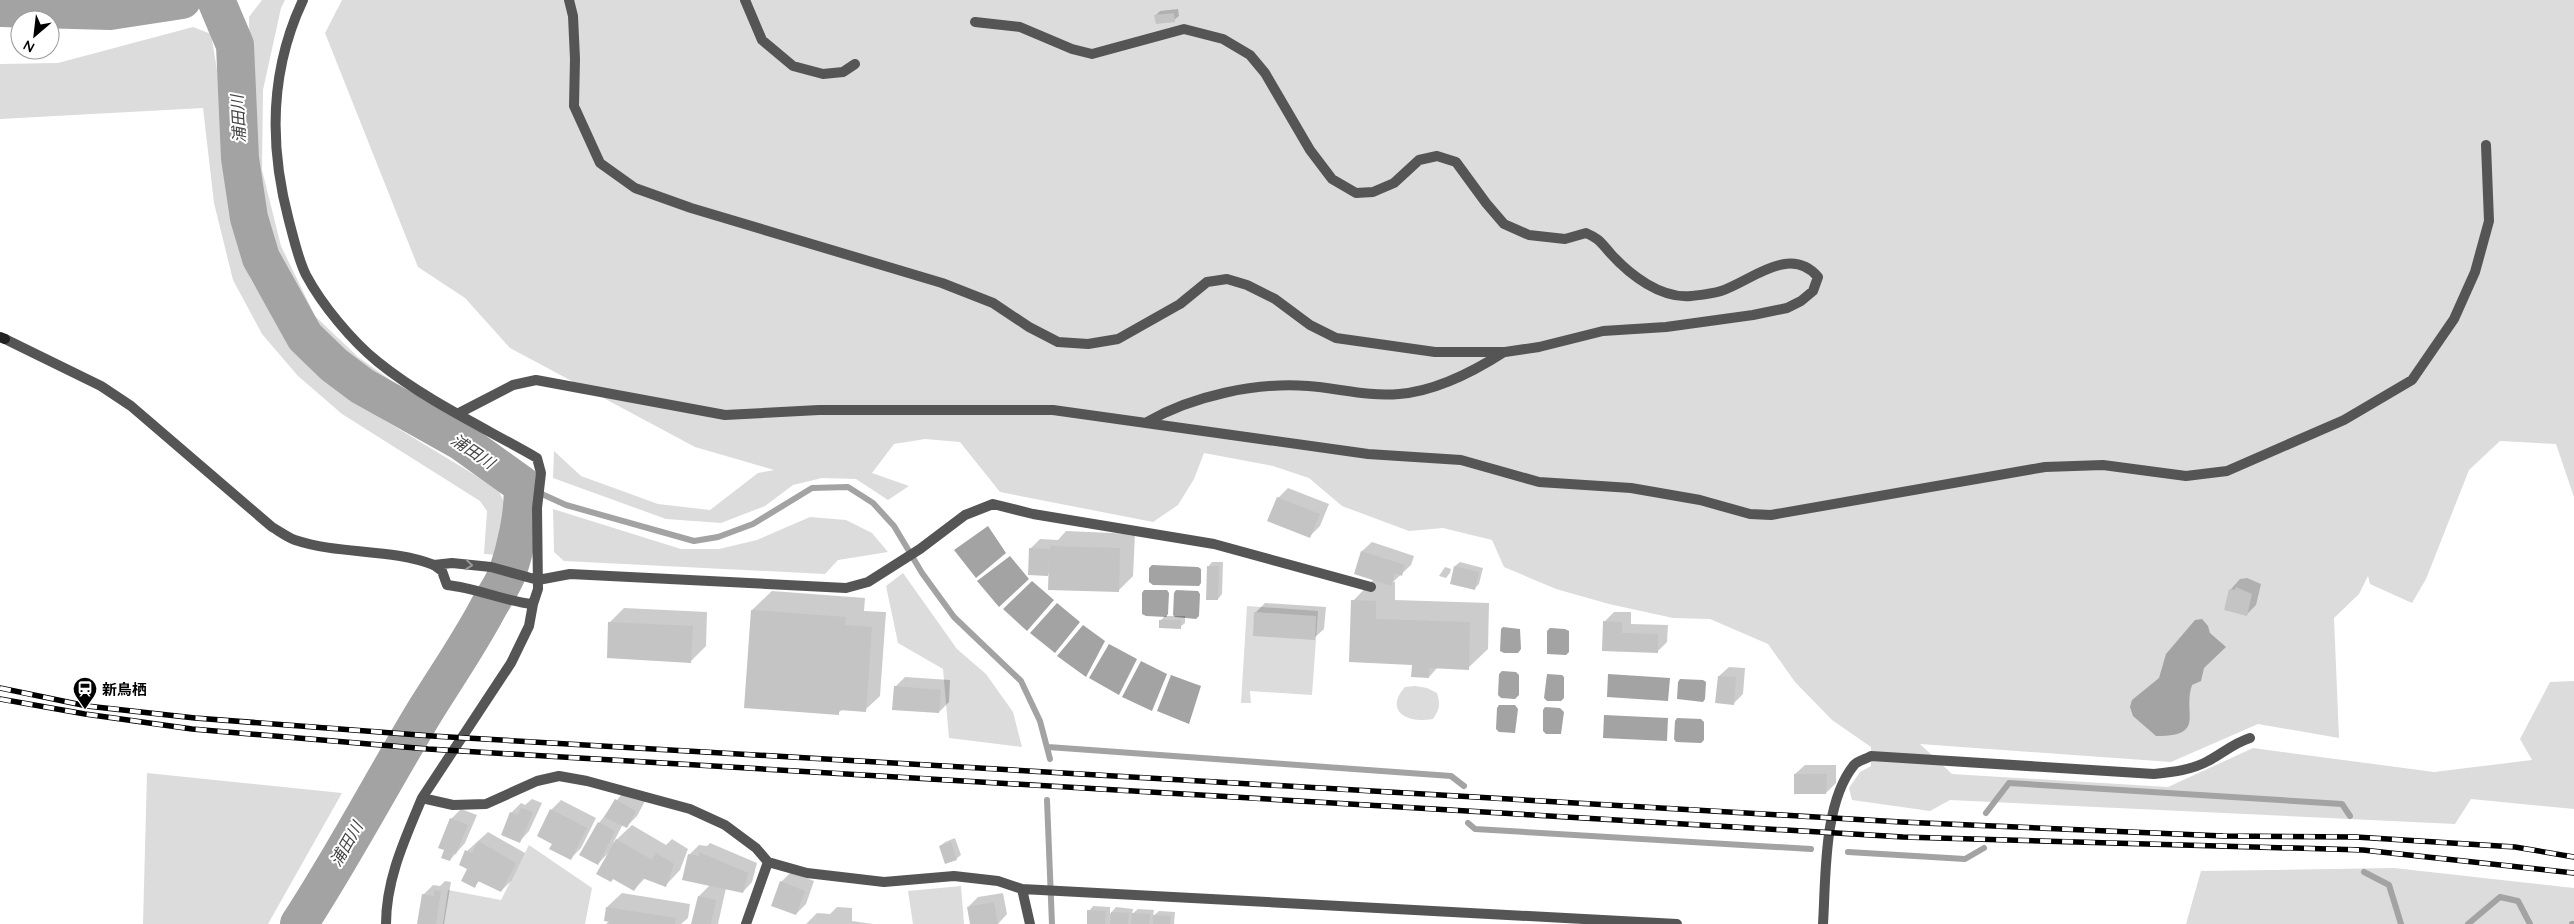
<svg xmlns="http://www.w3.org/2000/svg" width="2574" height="924" font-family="Quicksand,'Noto Sans JP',sans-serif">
	<rect width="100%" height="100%" fill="#fff"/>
	<path fill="#dcdcdc" d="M262 0H285L281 8 263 90 262 170 281 246 315 316 358 357 427 406 528 467 529 483 494 452 360 376 311 328 265 242 250 128 249 17Z
		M342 0H2574V497L2556 444 2500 441 2469 470 2426 579 2412 603 2370 584 2368 576 2359 594 2334 618 2339 738 2258 724 2171 762 1920 744 1952 774 2168 787 2253 748 2434 772 2532 760 2520 739 2550 682 2574 681V809L2471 799 2455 824 1950 800 1930 811 1852 800 1849 788 1860 772 1871 766V747L1832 720 1795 682 1768 644 1710 619 1673 618 1609 604 1556 589 1504 567 1492 540 1443 528 1409 531 1342 506 1309 478 1273 466 1204 453 1194 479 1178 505 1153 522 1000 492 960 442 925 439 894 444 872 473 909 486 888 500 856 479 822 478 793 485 765 506 721 523 666 519 553 478 554 451 581 476 658 504 710 510 758 473 774 470 695 447 510 348 465 298 418 267 325 33Z
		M193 27 211 34 222 100 232 211 250 278 287 340 346 397 498 489 506 507 497 555 484 554 487 511 480 501 342 414 298 376 262 334 233 280 214 203 203 108 0 119V64L58 63Z
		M553 509 681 549H719L757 540 810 517 846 520 872 533 888 552 838 560 825 574 564 561 554 552Z
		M903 573 957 649 986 674 1013 712 1022 747 949 738 943 669 898 643 886 586Z
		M1247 606 1318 611 1312 695 1250 691 1251 703H1241Z
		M1415 686 1427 688 1437 693C1441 705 1439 710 1433 719 1409 724 1383 712 1405 687Z
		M147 773 342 793 268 924H143Z
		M529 845 592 888 585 924H443L448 890 501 900Z
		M2394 868 2574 888V924H2186L2201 871Z
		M961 886 964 924H913L908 891Z"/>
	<path fill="#a3a3a3" d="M988 526 1006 553 976 578 954 550Z
		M1010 556 1029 579 999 607 977 581Z
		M1152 565 1198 567 1201 569V583L1199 586 1153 585 1149 582V568Z
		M1032 581 1054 600 1027 631 1003 609Z
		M1144 590H1167L1169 593 1168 614 1166 617 1146 616 1142 614V593Z
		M1176 590 1198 591 1200 594 1199 616 1196 619 1175 617 1173 615 1174 593Z
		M1057 603 1080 622 1055 653 1030 633Z
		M2202 619 2208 626 2210 633 2226 647 2204 668 2201 681 2192 685C2182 714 2207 736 2156 736L2133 716 2130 707 2132 700 2159 678 2166 654 2195 620Z
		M1083 625 1105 641 1086 677 1057 656Z
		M1503 627 1520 629 1521 649 1518 653H1504L1500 651 1501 629Z
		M1550 628 1565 629 1569 631V652L1566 655 1547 654V631Z
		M1109 644 1137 659 1119 695 1089 678Z
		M1141 661 1167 674 1152 711 1122 697Z
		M1502 671 1516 672 1519 675V695L1515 699 1501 698 1498 695 1499 674Z
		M1547 674 1562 675 1564 677V698L1561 701H1547L1544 698Z
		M1608 674 1670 678 1668 701 1607 697Z
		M1171 675 1201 686 1189 724 1157 711Z
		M1680 679 1703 680 1706 682 1705 699 1703 702 1677 699 1678 682Z
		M1499 705H1515L1518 709 1515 733 1499 732 1496 729 1497 708Z
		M1545 707 1560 708 1564 712 1561 734H1546L1543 731V710Z
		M1604 715 1668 718 1667 741 1603 738Z
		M1677 718 1701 719 1704 722V740L1701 743 1676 742 1674 739 1675 721Z"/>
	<path fill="#0003" d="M1178 9 1179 16 1174 20 1156 15 1160 11Z
		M1288 488 1329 504 1320 526 1310 536 1278 498Z
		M1066 531 1135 534 1133 576 1118 591 1050 572 1047 575 1030 549 1040 539 1058 540Z
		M1372 542 1414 556 1411 565 1393 582H1395V600L1489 603 1488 649 1468 668 1438 667 1429 677 1353 601 1374 579 1362 551Z
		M1212 562H1223L1222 594 1218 599 1208 567Z
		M1460 562 1483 568 1479 584 1474 589 1455 566Z
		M1445 567 1451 569 1450 573 1446 578 1439 576Z
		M2247 578 2261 584 2256 605 2246 615 2226 610 2231 589 2240 579Z
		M772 591 865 598 864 611 886 612 880 696 865 710 843 709 838 713 752 610Z
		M1265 603 1326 607 1324 629 1314 638 1255 613Z
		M624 608 707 612 706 646 691 661 610 622Z
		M1614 612H1631V624L1668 625 1667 642 1657 652 1604 649 1605 621Z
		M1165 616H1185V623L1180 627 1161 620Z
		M1729 667 1745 668 1743 694 1733 704 1719 676Z
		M905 677 950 680 949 702 939 712 895 687Z
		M1805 765H1836V783L1826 793 1795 774Z
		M625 790 645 801 637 816 627 826 623 824 613 843 632 825 666 845 672 839 688 849 680 870 666 885 645 878 634 890 609 852 598 864 599 823Z
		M532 799 542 803 529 831 520 841 511 813 521 803 525 805Z
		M561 800 596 818 581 848 571 858 554 843 551 810Z
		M461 809 477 815 465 843 450 860 451 819Z
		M488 832 525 853 511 881 501 891 480 880 475 886 468 868 467 851Z
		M955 838 961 855 956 859 940 846 945 842Z
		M710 843 757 863 752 882 743 892 726 888 718 924H692L699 896 710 885 689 855 699 845 707 846Z
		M791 872 814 881 806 904 796 914 781 882Z
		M445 881 451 882 444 924H419L423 895 433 885 440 886Z
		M622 893 690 904 688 918 681 924H606L609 921 607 907Z
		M1003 893 1007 914 998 924H971L968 907 978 897Z
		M1093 906 1110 907V914L1116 907 1133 909 1132 914 1138 909 1154 910 1153 916 1159 911 1175 912 1174 924H1088L1089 911Z
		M837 907 852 908V921L873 924H806L817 913 830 914Z"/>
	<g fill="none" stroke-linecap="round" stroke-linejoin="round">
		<path stroke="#a3a3a3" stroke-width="6" d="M522 485 566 505 694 541 718 537 753 524 812 488 848 487 873 503 894 526 922 573 954 617 1021 681 1040 721 1050 759
			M1048 747 1451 776 1464 786
			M1047 800 1052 924
			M1986 813 2009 783 2342 804 2350 816
			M1468 823 1475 829 1811 849
			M1848 852 1965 859 1984 848
			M2364 872 2389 885 2401 924
			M2468 924 2500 897 2518 901 2530 924
			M2572 924H2574"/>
		<path stroke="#a3a3a3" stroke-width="38" d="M216 0 235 45 240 158 249 218 261 258 305 337 334 365 362 386 462 442 522 485C525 510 515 551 507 574 502 586 494 597 488 608 469 644 446 677 425 711 382 782 344 855 299 924
			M0 8 110 11 182 0"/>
	</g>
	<path fill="#c4c4c4" d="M1174 13 1175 22 1156 24 1154 15Z
		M1277 497 1320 514 1310 538 1267 521Z
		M1050 546 1120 548 1119 592 1048 590 1049 556 1048 576 1028 575 1029 548 1050 549Z
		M1361 551 1405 565 1402 576 1395 573 1391 586 1354 574Z
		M1207 566H1219L1218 600H1206Z
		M1454 566 1479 572 1475 590 1450 584Z
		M2236 587 2252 594 2247 616 2224 610 2229 589 2235 590Z
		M1351 600 1376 601V619L1470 622 1469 670 1429 668V678L1411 677 1412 665 1349 662Z
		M751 610 846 617 845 625 872 627 866 712 839 710V715L744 708Z
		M1254 612 1316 616 1315 640 1253 636Z
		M1159 620H1181V629L1159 628Z
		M1603 621 1622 622V633L1658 634V653L1602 651Z
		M608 622 693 626 691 663 607 658Z
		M1718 676 1736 677 1734 705 1715 703Z
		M894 686 941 690 939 713 892 710Z
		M1794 774H1827L1826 794H1794Z
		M615 799 636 811 627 828 604 817Z
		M521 808 533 812 520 843 501 835 510 812 518 815Z
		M550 809 587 828 571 860 549 849 552 844 537 836Z
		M450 818 468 825 456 854 453 853 450 861 441 858 444 850 438 848Z
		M598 822 615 831 598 865 579 855Z
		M616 839 652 860 656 853 674 864 666 887 642 878 634 891 613 879 611 882 596 874Z
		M478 841 516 863 501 892 478 881 475 888 461 881 467 869 459 865 465 850 472 853Z
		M951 842 957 860 945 864 939 846Z
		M699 852 748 873 743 893 682 880 688 854 699 856Z
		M780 881 805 891 796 915 771 906Z
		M434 890 441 891 436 924H417L422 894 434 896Z
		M698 896 716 900 711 924H691Z
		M994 902 998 924H970L967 907Z
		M606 907 676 918 675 924H609L610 922 604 921Z
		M1087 910 1106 911 1105 924H1087Z
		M1111 912 1129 913 1128 924H1110Z
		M1132 913 1150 914 1149 924H1131Z
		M1153 915 1171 916 1170 924H1153Z"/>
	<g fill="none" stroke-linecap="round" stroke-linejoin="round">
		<path stroke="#555" stroke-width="10" d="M303 0C269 72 269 146 289 221 294 239 298 259 306 275 322 305 352 341 378 362 425 400 485 428 537 458L541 473 537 508 538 589 533 604 529 626 511 663 422 798 453 805 486 804 537 781 559 776 587 781 690 809 725 825 756 848 768 862 807 873 884 882 954 876 998 881 1022 889 1677 924
			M569 0 573 16 575 59 574 106 600 163 635 188 691 208 942 283 993 303 1029 327 1058 342 1088 344 1118 339 1180 304 1207 282 1227 279 1247 285 1275 299 1310 325 1336 338 1435 352H1505L1539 347 1603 331 1666 327 1753 315 1787 308 1801 301 1813 291 1818 277C1790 244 1751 281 1721 291 1712 294 1700 295 1691 296 1661 299 1630 275 1611 254 1601 243 1600 239 1586 233L1565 239 1529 235 1504 224 1486 203 1456 162 1437 156 1419 160 1394 183 1373 192 1356 193 1332 179 1310 150 1265 73 1250 55 1223 39 1184 29 1092 54 1072 49 1020 27 975 22
			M745 0 762 40 793 66 823 74 843 72 855 64
			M459 413 513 385 536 380 725 415 819 410H1053L1368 454 1461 460 1539 482 1631 488 1700 500 1750 514 1771 515 2045 467 2103 465 2186 476 2227 471 2344 420 2412 380 2454 319 2475 272 2489 221 2486 145
			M1147 422C1192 396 1256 382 1308 386 1337 388 1369 397 1399 394 1437 391 1473 372 1504 352
			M533 604C503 601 477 588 447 585L442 571 434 565 452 563 491 567 538 580 570 574 846 588 868 582 920 549 965 515 993 504 1033 514 1214 544 1371 587
			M1022 889 1030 924
			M386 924C386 879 405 839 422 798
			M746 924 768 862
			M1823 924C1826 878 1823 803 1854 765 1857 761 1866 759 1871 756L2154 774C2173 772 2192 770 2208 761 2223 753 2234 743 2250 738"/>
		<path stroke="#555" stroke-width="10" d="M5 339 101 386 131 406 272 527C279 531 287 537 295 540 340 555 390 548 434 565"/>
		<path stroke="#222" stroke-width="10" d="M0 337 5 339"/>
		<defs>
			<path id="rail" d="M0 688 87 706 195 718 432 736 1901 822 2223 836 2356 837 2515 847 2574 857
				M0 699 85 714 192 729 428 749 1903 837 2363 850 2574 873"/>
		</defs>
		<use href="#rail" stroke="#000" stroke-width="5.5"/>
		<use href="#rail" stroke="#fff" stroke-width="4" stroke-dasharray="11" stroke-linecap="butt"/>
	</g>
	<defs><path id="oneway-chevron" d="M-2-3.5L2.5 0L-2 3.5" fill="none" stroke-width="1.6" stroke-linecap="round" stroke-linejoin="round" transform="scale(1.25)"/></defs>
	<use stroke="#999" href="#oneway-chevron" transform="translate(469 565) rotate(6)"/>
	<defs>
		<symbol id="station-pin" viewBox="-11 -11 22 30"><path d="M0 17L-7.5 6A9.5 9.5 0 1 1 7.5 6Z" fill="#000" stroke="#fff"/><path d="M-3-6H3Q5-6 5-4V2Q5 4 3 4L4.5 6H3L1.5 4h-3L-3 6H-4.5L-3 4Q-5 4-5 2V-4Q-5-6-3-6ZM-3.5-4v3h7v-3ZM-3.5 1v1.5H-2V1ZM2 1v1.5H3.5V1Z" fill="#fff"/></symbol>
	</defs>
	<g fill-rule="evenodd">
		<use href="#station-pin" x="71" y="675" width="28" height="38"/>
	</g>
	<g text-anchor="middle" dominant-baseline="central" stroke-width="4" stroke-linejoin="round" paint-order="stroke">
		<g font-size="15" font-weight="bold" fill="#000" stroke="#fff" text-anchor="start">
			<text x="102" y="689">新鳥栖</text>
		</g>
		<g font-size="16" font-style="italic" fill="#444" stroke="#fff">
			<text transform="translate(238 119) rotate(-93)">浦田川</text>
			<text transform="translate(473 451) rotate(34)">浦田川</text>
			<text transform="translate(346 844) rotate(-60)">浦田川</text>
		</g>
	</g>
	<g transform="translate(35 35) rotate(208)"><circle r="24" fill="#ffffff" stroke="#999999"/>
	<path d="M0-4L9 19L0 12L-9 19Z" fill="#000000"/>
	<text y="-8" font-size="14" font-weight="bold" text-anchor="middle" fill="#000000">N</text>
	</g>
</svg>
